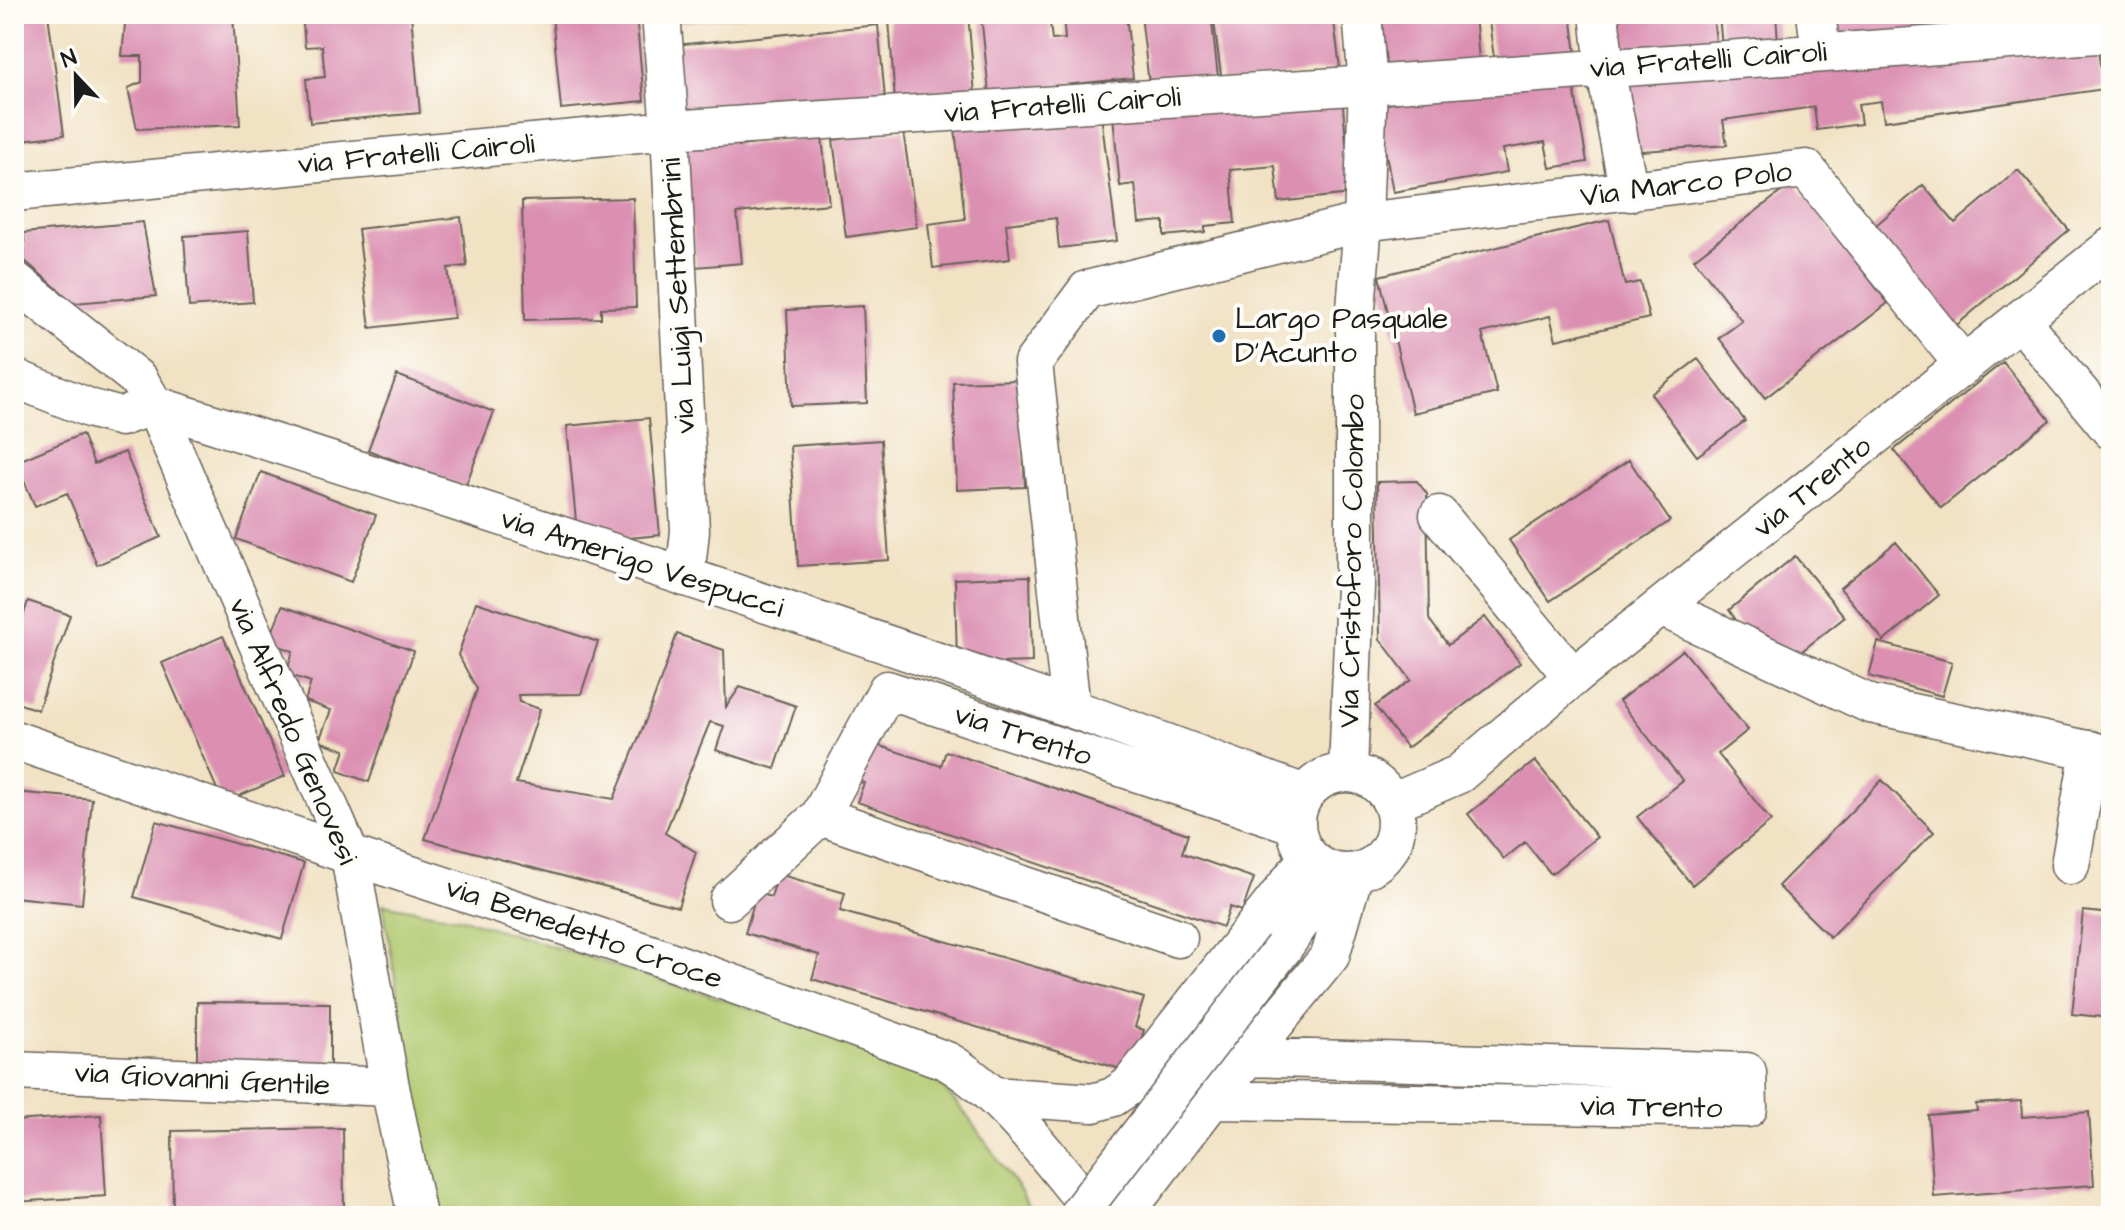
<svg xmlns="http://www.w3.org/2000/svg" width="2125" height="1230" font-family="'Architects Daughter',sans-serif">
	<rect width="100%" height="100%" fill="#fdfcf7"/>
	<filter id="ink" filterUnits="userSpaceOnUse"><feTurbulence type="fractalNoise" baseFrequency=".0125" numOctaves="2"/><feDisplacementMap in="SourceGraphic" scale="16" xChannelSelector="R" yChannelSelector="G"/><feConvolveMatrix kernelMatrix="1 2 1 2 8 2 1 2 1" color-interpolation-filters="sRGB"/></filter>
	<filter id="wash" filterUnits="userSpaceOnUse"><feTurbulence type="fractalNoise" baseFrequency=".006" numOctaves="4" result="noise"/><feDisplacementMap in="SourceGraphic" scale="32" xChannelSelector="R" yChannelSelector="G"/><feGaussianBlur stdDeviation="1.8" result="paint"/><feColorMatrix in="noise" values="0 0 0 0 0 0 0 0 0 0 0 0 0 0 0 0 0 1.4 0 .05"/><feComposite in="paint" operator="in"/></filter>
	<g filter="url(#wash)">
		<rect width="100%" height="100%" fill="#f1e2c4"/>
		<path fill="#b0c86d" stroke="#667244" stroke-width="2" d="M383 904 464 919 863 1043 931 1074 965 1113 1021 1192 1033 1216H434Z"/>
		<g id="blocks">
			<path fill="#db90b2" d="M14 14H48L64 135 14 141Z
				M126 14H233L240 125 137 129 128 88 142 82V56H122Z
				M302 14H411L420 113 310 123 306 79 325 77 322 46 305 47Z
				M552 14H636L644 101 561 109Z
				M671 14H745L746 16 671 23Z
				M968 14 975 94 895 101 889 20Z
				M981 14H1049L1052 40 1065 39 1063 14H1126L1133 78 989 93Z
				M1211 14 1218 77 1149 84 1141 15Z
				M1213 14H1333L1340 68 1222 83Z
				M1374 14H1475L1479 61 1379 70Z
				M1488 14H1571L1576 54 1495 65Z
				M1609 14H1713L1716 43 1614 55Z
				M1719 14H1776L1778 43 1722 48Z
				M1822 14H1960L1961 28 1824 41Z
				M1987 14H2097V25L1988 28Z
				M878 25 885 98 684 119 676 45Z
				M2096 38 2104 89 1884 121 1881 101 1858 104 1861 124 1817 130 1814 107 1723 120 1727 145 1629 152 1620 77Z
				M1571 71 1587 162 1550 168 1545 142 1503 149 1507 172 1393 192 1377 106Z
				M1342 92 1350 194 1279 202 1275 166 1230 170 1235 223 1205 226V232L1164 236V221L1139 223 1135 184 1120 186 1112 106Z
				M1100 107 1117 241 1059 248 1056 218 1006 224 1010 259 933 268 928 224 965 219 954 120Z
				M737 126 739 146 822 137 829 204 737 213 742 263 696 267 682 132Z
				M903 130 917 227 846 237 833 140Z
				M2018 170 2069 230 1952 329 1869 231 1923 185 1955 223Z
				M1794 182 1888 303 1765 398 1719 338 1742 321 1694 259Z
				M633 198 636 307 601 308V318L525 320 522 201Z
				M461 217 467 266 448 268 454 318 370 328 358 229Z
				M1609 220 1625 285 1640 282 1649 318 1556 340 1550 316 1482 333 1497 393 1413 413 1379 276Z
				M143 222 156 296 74 303 25 261 24 233Z
				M248 231 253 302 189 307 184 236Z
				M863 306 867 403 791 406 787 310Z
				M1698 359 1745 421 1697 456 1651 394Z
				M2003 362 2050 420 1941 508 1894 450Z
				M397 375 494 412 465 487 368 450Z
				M1020 380 1025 487 957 490 953 382Z
				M649 418 660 535 578 543 567 426Z
				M82 434 94 464 125 452 161 537 97 565 67 493 35 506 16 462Z
				M881 440 889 560 798 566 790 446Z
				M1629 460 1670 521 1550 601 1509 540Z
				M261 472 376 515 351 582 236 539Z
				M1417 481 1427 494 1429 619 1448 645 1485 617 1520 663 1407 748 1375 706 1411 680 1380 639 1377 482Z
				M1896 542 1939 595 1884 641 1840 588Z
				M1795 556 1845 617 1793 658 1752 643 1729 610Z
				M1030 576 1032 662 957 664 955 579Z
				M28 601 70 615 38 710 14 702V617L22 620Z
				M476 602 598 642 581 694 518 695 519 702 540 709 516 783 614 799 649 712 677 634 724 650 726 707 740 687 796 706 775 769 716 750 724 726 710 722 665 833 696 852 678 907 425 839 477 689 458 655Z
				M282 606 414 651 369 782 338 771 345 750 319 741 331 710 305 701 311 682 286 674 293 651 269 642Z
				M223 636 285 776 223 803 162 663Z
				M1878 642 1952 662 1942 696 1869 676Z
				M1683 650 1748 730 1718 754 1771 821 1692 885 1637 817 1683 781 1619 701Z
				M865 741 941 766 946 751 1188 834 1182 853 1254 878 1242 911 1230 907 1223 927 857 802 864 783 852 780Z
				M1535 761 1597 837 1551 874 1525 842 1504 859 1468 814Z
				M1882 780 1934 832 1830 937 1778 886Z
				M14 792 92 799 82 904 14 897Z
				M156 821 304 863 282 939 134 897Z
				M778 874 845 893 840 911 1144 998 1135 1027 1144 1030 1131 1072 812 979 819 955 745 933 757 893 771 897Z
				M2083 911 2111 914V1018L2072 1014Z
				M197 1002 330 1003V1070L197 1069Z
				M2021 1101 2022 1117 2089 1112 2094 1185 1934 1197 1928 1115 1977 1111 1976 1104Z
				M101 1115 106 1196 14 1202V1121Z
				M343 1128 344 1210 173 1214 172 1131Z"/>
		</g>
	</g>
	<g filter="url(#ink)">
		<use href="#blocks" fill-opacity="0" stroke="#676157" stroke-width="2"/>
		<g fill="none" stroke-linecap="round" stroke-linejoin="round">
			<defs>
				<path id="minor" d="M661 14 670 130 690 531 685 577
					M1599 14 1605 68 1629 192
					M1816 14 1821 52
					M14 192 670 130 1368 85 2111 33
					M14 280 139 380 154 405C461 502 767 601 1070 708 1149 736 1227 766 1305 794
					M2020 320 2111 430
					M14 378 92 409 121 417 154 405 350 855 390 1087 417 1216
					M1439 515 1573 677
					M1661 607 1870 704 2111 755
					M1071 708 1033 363 1087 290 1363 222 1806 169 1964 365
					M14 740 350 855 653 955 947 1061C1005 1095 1053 1164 1097 1216
					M1348 773 1355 586V321L1363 222 1368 85 1362 14
					M1296 823a50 50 0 1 1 100 0a50 50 0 1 1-100 0Z
					M1392 803 1459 774 1573 677 2111 247
					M820 816 1178 938
					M2070 865 2090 750
					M729 900 820 816 887 690 1296 825
					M1283 948 1314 903 1330 871
					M14 1071 390 1087
					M993 1096 1093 1103 1113 1097 1129 1086 1309 857
					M1212 1100 1748 1108 1747 1072 1248 1057
					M1123 1216 1212 1100 1330 956 1354 873"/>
			</defs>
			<use href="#minor" stroke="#676157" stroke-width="41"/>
			<use href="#minor" stroke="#fff" stroke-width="38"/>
			<defs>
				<path id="minor-bridge" d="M1077 1216 1283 948"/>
			</defs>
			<use href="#minor-bridge" stroke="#676157" stroke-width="41" stroke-linecap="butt"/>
			<use href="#minor-bridge" stroke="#fff" stroke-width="38"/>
		</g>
	</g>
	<circle fill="#1f6fb2" stroke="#fdfcf7" stroke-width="3" cx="1219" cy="336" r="8"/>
	<g text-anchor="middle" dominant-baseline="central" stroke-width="8" stroke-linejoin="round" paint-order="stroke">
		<g font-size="30" fill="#1c1c1c" stroke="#fdfcf7">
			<text transform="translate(1708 60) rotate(-4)">via Fratelli Cairoli</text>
			<text transform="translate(1062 105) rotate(-4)">via Fratelli Cairoli</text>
			<text transform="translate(416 154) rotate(-5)">via Fratelli Cairoli</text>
			<text transform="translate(1686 184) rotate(-7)">Via Marco Polo</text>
			<text transform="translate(678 296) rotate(-93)">via Luigi Settembrini</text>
			<text transform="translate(1812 487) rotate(-39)">via Trento</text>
			<text transform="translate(1352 561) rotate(-89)">Via Cristoforo Colombo</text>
			<text transform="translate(642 563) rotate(18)">via Amerigo Vespucci</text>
			<text transform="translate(293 731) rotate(67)">via Alfredo Genovesi</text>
			<text transform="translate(1023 735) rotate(18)">via Trento</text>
			<text transform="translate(584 933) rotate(19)">via Benedetto Croce</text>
			<text transform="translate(202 1079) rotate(3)">via Giovanni Gentile</text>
			<text transform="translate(1651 1107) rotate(1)">via Trento</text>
		</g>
		<g font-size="30" fill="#1c1c1c" stroke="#fdfcf7" text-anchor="start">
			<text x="1235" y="319">Largo Pasquale<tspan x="1235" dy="34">D'Acunto</tspan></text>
		</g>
	</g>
	<rect width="2125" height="1230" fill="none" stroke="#fdfcf7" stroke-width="48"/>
	<g transform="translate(76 76) rotate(338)" stroke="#fdfcf7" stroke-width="6" paint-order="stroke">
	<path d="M0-6L14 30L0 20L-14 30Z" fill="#1c1c1c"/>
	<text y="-12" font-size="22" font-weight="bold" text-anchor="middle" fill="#1c1c1c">N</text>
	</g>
</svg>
